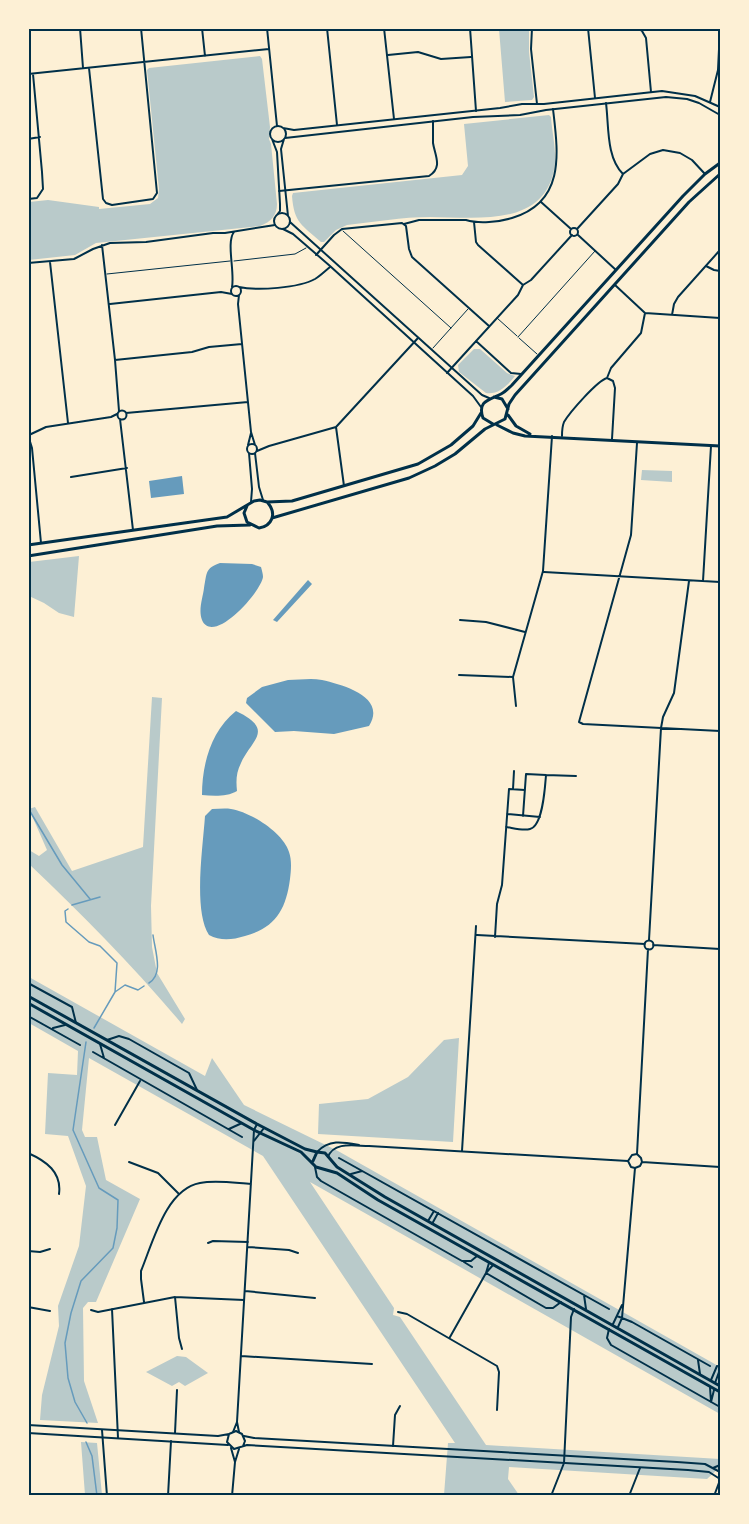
<svg xmlns="http://www.w3.org/2000/svg" width="749" height="1524" font-family="Helvetica,sans-serif">
	<rect width="100%" height="100%" fill="#fdf0d5"/>
	<path fill="#b9caca" d="M499 29H529V52L534 97 532 100 505 102Z
		M260 56 262 59 270 127 269 139 271 144 277 204C277 215 271 222 260 226L96 243 75 255 29 260V202L48 200 99 207V209L150 204 158 198 159 189 147 70 149 68Z
		M549 115 551 117C552 132 556 148 555 163 548 229 476 217 430 217 402 217 374 222 347 225L336 230 324 242H321C302 225 294 223 292 196L293 193 462 175 468 166 464 124Z
		M474 349H480L507 373 515 376C508 385 498 395 486 393L459 372 458 365Z
		M642 470 672 471V482L641 480Z
		M79 556 74 617 59 613 44 603 29 596V562Z
		M152 697 162 698 151 906 152 947 157 973 185 1019 182 1024C134 967 83 915 29 864V850L39 856 47 850 29 809 35 807 72 871 143 847Z
		M29 977 205 1076 212 1058 244 1105 338 1151 720 1367V1414L310 1182 394 1308 393 1315 400 1317 486 1445 720 1459V1467L707 1479 509 1467 508 1479 519 1495H444L448 1443H455L263 1156 89 1058 82 1130 85 1137H97L106 1180 140 1199 96 1302H88L83 1308 84 1381 98 1423 40 1420 42 1395 59 1326 58 1306 79 1246 86 1186 68 1136 45 1134 48 1073 77 1075 78 1051 29 1023Z
		M459 1038 453 1142 318 1134 319 1104 368 1099 408 1077 444 1040Z
		M177 1356 186 1357 208 1373 185 1386 179 1382 172 1386 146 1372Z
		M81 1442 97 1443 102 1495H85Z"/>
	<path fill="#669bbc" d="M182 476 184 494 151 498 149 481Z
		M220 563 252 564 261 567C262 571 263 574 263 577 261 592 213 646 202 620 198 610 203 597 204 588 207 573 205 568 220 563Z
		M308 580 312 584 277 622 273 620Z
		M288 680C299 680 311 678 322 680 344 685 387 697 369 726L334 734 294 731 275 732 246 703 247 698 262 687Z
		M236 711C276 730 251 740 241 763 236 773 236 781 237 791 227 797 213 796 202 795 202 764 211 731 236 711Z
		M212 809C218 809 225 808 231 809 250 812 283 832 289 852 292 860 291 871 290 879 286 910 275 928 245 936 232 940 220 941 209 935 193 911 203 846 205 816Z"/>
	<g fill="none" stroke-linecap="round" stroke-linejoin="round">
		<path stroke="#669bbc" stroke-width="1.5" d="M28 808 62 865 90 899
			M72 905 100 897
			M68 909 65 911 66 922 89 942 100 946 117 963 115 992
			M149 983C164 974 155 951 153 935
			M94 1028 115 992 125 985 138 990 144 986
			M86 1042 73 1130 99 1188 118 1200 117 1228 113 1248 81 1281 71 1313 65 1343 68 1378 75 1402 87 1423
			M86 1442 92 1456 97 1496"/>
		<path stroke="#003049" stroke-width="1" d="M343 231 451 328
			M234 261 295 254 306 248
			M107 274 230 261
			M497 318 517 336
			M518 337 595 251
			M519 338 537 354
			M433 348 468 309"/>
		<path stroke="#003049" stroke-width="2" d="M80 28 83 68
			M202 28 205 56
			M267 28 277 126
			M327 28 337 125
			M384 28 394 119
			M470 28 476 111
			M532 28 531 49 537 104
			M588 28 595 98
			M637 28 642 31 646 38 651 92
			M388 55 418 52 441 59 471 57
			M89 68 103 199 106 203 112 205 153 199 157 193 141 28
			M28 74 269 49
			M710 102 718 70 720 28
			M606 103C609 126 606 157 623 174
			M28 139 40 137
			M279 191 429 176C443 167 435 156 433 143 433 136 433 128 433 121
			M28 199 37 198 43 189 42 172 33 74
			M541 202 571 229
			M474 222 476 242 478 245 523 285
			M404 224 419 220H466C479 224 499 222 512 218 566 202 558 152 553 109
			M570 232a4 4 0 1 1 8 0a4 4 0 1 1-8 0Z
			M577 229 618 184 623 174 650 154 663 150 680 153 692 160 705 174
			M578 235 616 270
			M102 245 115 360 119 411
			M316 255 334 235 342 229 402 223 406 226 409 249 412 257 489 326
			M50 262 68 423
			M28 263 74 259 93 249 110 243 146 242 213 233H225L275 225
			M706 266 714 270 720 271
			M615 285 645 313 720 318
			M231 291a5 5 0 1 1 10 0a5 5 0 1 1-10 0Z
			M232 287C235 272 226 242 234 232
			M239 287C257 291 299 288 315 279 320 276 325 271 330 267
			M239 295 238 304 251 432 255 445
			M110 304 221 292 232 294
			M672 315 674 304 678 297 720 250
			M476 341 511 373 521 374
			M115 360 192 352 209 347 242 344
			M447 373 518 295 523 285 531 280 572 235
			M607 378 611 368 641 333 645 313
			M117.5 415a4.5 4.5 0 1 1 9 0a4.5 4.5 0 1 1-9 0Z
			M126 413 248 402
			M120 419 133 530
			M336 427 344 486
			M28 435 32 448 41 543
			M29 435 46 427 111 417 117 414
			M562 436C562 431 562 427 564 422 570 412 597 381 607 378L613 381 615 388 612 439
			M637 443 631 535 579 722 583 724 720 731
			M247 449a5 5 0 1 1 10 0a5 5 0 1 1-10 0Z
			M248 445 251 433
			M257 451 269 446 336 427 418 338
			M249 453 252 489 251 502
			M255 453 259 487 263 500
			M71 477 127 468
			M544 572 720 582
			M703 581 711 446
			M460 620 486 622 525 632
			M459 675 513 677
			M516 706 513 677 543 571 552 436
			M513 789 514 771
			M507 814 540 817
			M523 816 526 774 546 775
			M506 827C513 828 523 831 530 829 543 826 545 787 546 775L576 776
			M477 935 645 944
			M495 937 497 904 502 885 509 789 525 790
			M649 940 661 728 663 717 674 693 689 581
			M644.5 945a4.5 4.5 0 1 1 9 0a4.5 4.5 0 1 1-9 0Z
			M653 945 720 949
			M28 983 72 1007 76 1023
			M28 1016 80 1045
			M53 1028 65 1025
			M107 1040 119 1036 129 1039 189 1073 197 1090
			M100 1044 104 1058
			M93 1052 242 1137
			M115 1125 140 1081
			M229 1129 242 1123
			M254 1141 264 1128
			M462 1151 476 926
			M28 1153C46 1161 62 1172 59 1194
			M637 1154 648 949
			M339 1158 609 1309
			M129 1162 158 1173 178 1193
			M315 1167 317 1177 321 1181 462 1261H471L477 1256
			M351 1174 362 1171
			M428 1221 434 1211
			M432 1224 438 1213
			M208 1243 213 1241 248 1242
			M248 1247 289 1250 298 1253
			M28 1251 40 1252 50 1249
			M464 1262 472 1267
			M486 1273 546 1308H553L561 1302
			M486 1273 489 1263
			M245 1291 315 1298
			M584 1295 586 1309
			M175 1297 179 1338 182 1349
			M144 1302 141 1279V1271C153 1242 166 1189 200 1183 216 1180 235 1183 251 1184
			M28 1307 50 1311
			M112 1309 118 1438
			M91 1310 98 1312 175 1297 244 1300
			M398 1312 407 1314 497 1366 499 1372 497 1410
			M617 1316 632 1322 710 1366
			M613 1324 622 1305
			M618 1327 622 1318 635 1168
			M609 1329 607 1338 611 1345 720 1407
			M450 1337 486 1273 493 1265
			M241 1356 372 1364
			M698 1360 700 1374
			M711 1380 717 1366
			M715 1383 719 1372 720 1319
			M710 1387 711 1402
			M711 1402 714 1390
			M102 1430 107 1496
			M233 1432 237 1422
			M239 1432 237 1422 254 1130 257 1124
			M175 1433 177 1390
			M393 1446 395 1415 400 1406
			M231 1448 235 1462
			M713 1468 720 1465
			M168 1496 171 1441
			M232 1496 235 1462 239 1449
			M551 1496 564 1463 571 1317 574 1309
			M629 1496 640 1468"/>
		<path stroke="#003049" stroke-width="2" d="M270 134a8 8 0 1 1 16 0a8 8 0 1 1-16 0Z
			M283 128 294 130 500 108 522 104H544L662 91 695 96 720 107
			M285 138 473 117 520 115 546 110 666 97 687 99 699 103 720 115
			M272 139 277 152 280 204V211L276 216
			M284 139 281 149 288 216
			M274 221a8 8 0 1 1 16 0a8 8 0 1 1-16 0Z
			M290 222 482 395 489 398
			M283 229 293 234 330 266 473 396 481 407
			M317 1152C329 1139 343 1142 359 1145
			M328 1157C334 1141 355 1146 369 1146L628 1161
			M628 1161 632 1155 637 1154 641 1158 642 1162
			M628 1161 631 1167 635 1168 640 1166 642 1162
			M642 1162 720 1167
			M28 1425 218 1436 229 1434
			M28 1433 228 1445
			M244 1436 254 1438 677 1462 705 1464 720 1472
			M243 1446 245 1441 242 1434 236 1431 229 1434 227 1442 234 1449 247 1445 688 1470 709 1472 720 1479
			M714 1496 720 1480"/>
		<path stroke="#003049" stroke-width="3" d="M494 397 502 399 508 409
			M508 415 516 426 530 434
			M493 424 483 418C477 401 489 400 501 394 505 392 509 388 512 385L683 196 705 174 720 163
			M497 425 513 433 525 436 720 446
			M247 506 244 513 247 522 259 528C272 526 277 514 268 503
			M272 518 409 478 435 466 455 454 485 429 505 419 509 404 515 395 689 202 720 174
			M28 545 227 517 254 501 260 500 267 502 292 501 418 464 451 445 473 426 481 413
			M28 556 217 526 250 525
			M28 996 257 1124 305 1149 317 1152
			M28 1003 254 1130 301 1152 316 1167 337 1173 378 1200 720 1392
			M313 1161 317 1152 325 1153 337 1167 385 1197 720 1386"/>
	</g>
	<rect width="749" height="1524" fill="none" stroke="#fdf0d5" stroke-width="60"/>
	<rect x="30" y="30" width="689" height="1464" fill="none" stroke="#003049" stroke-width="2"/>
</svg>
